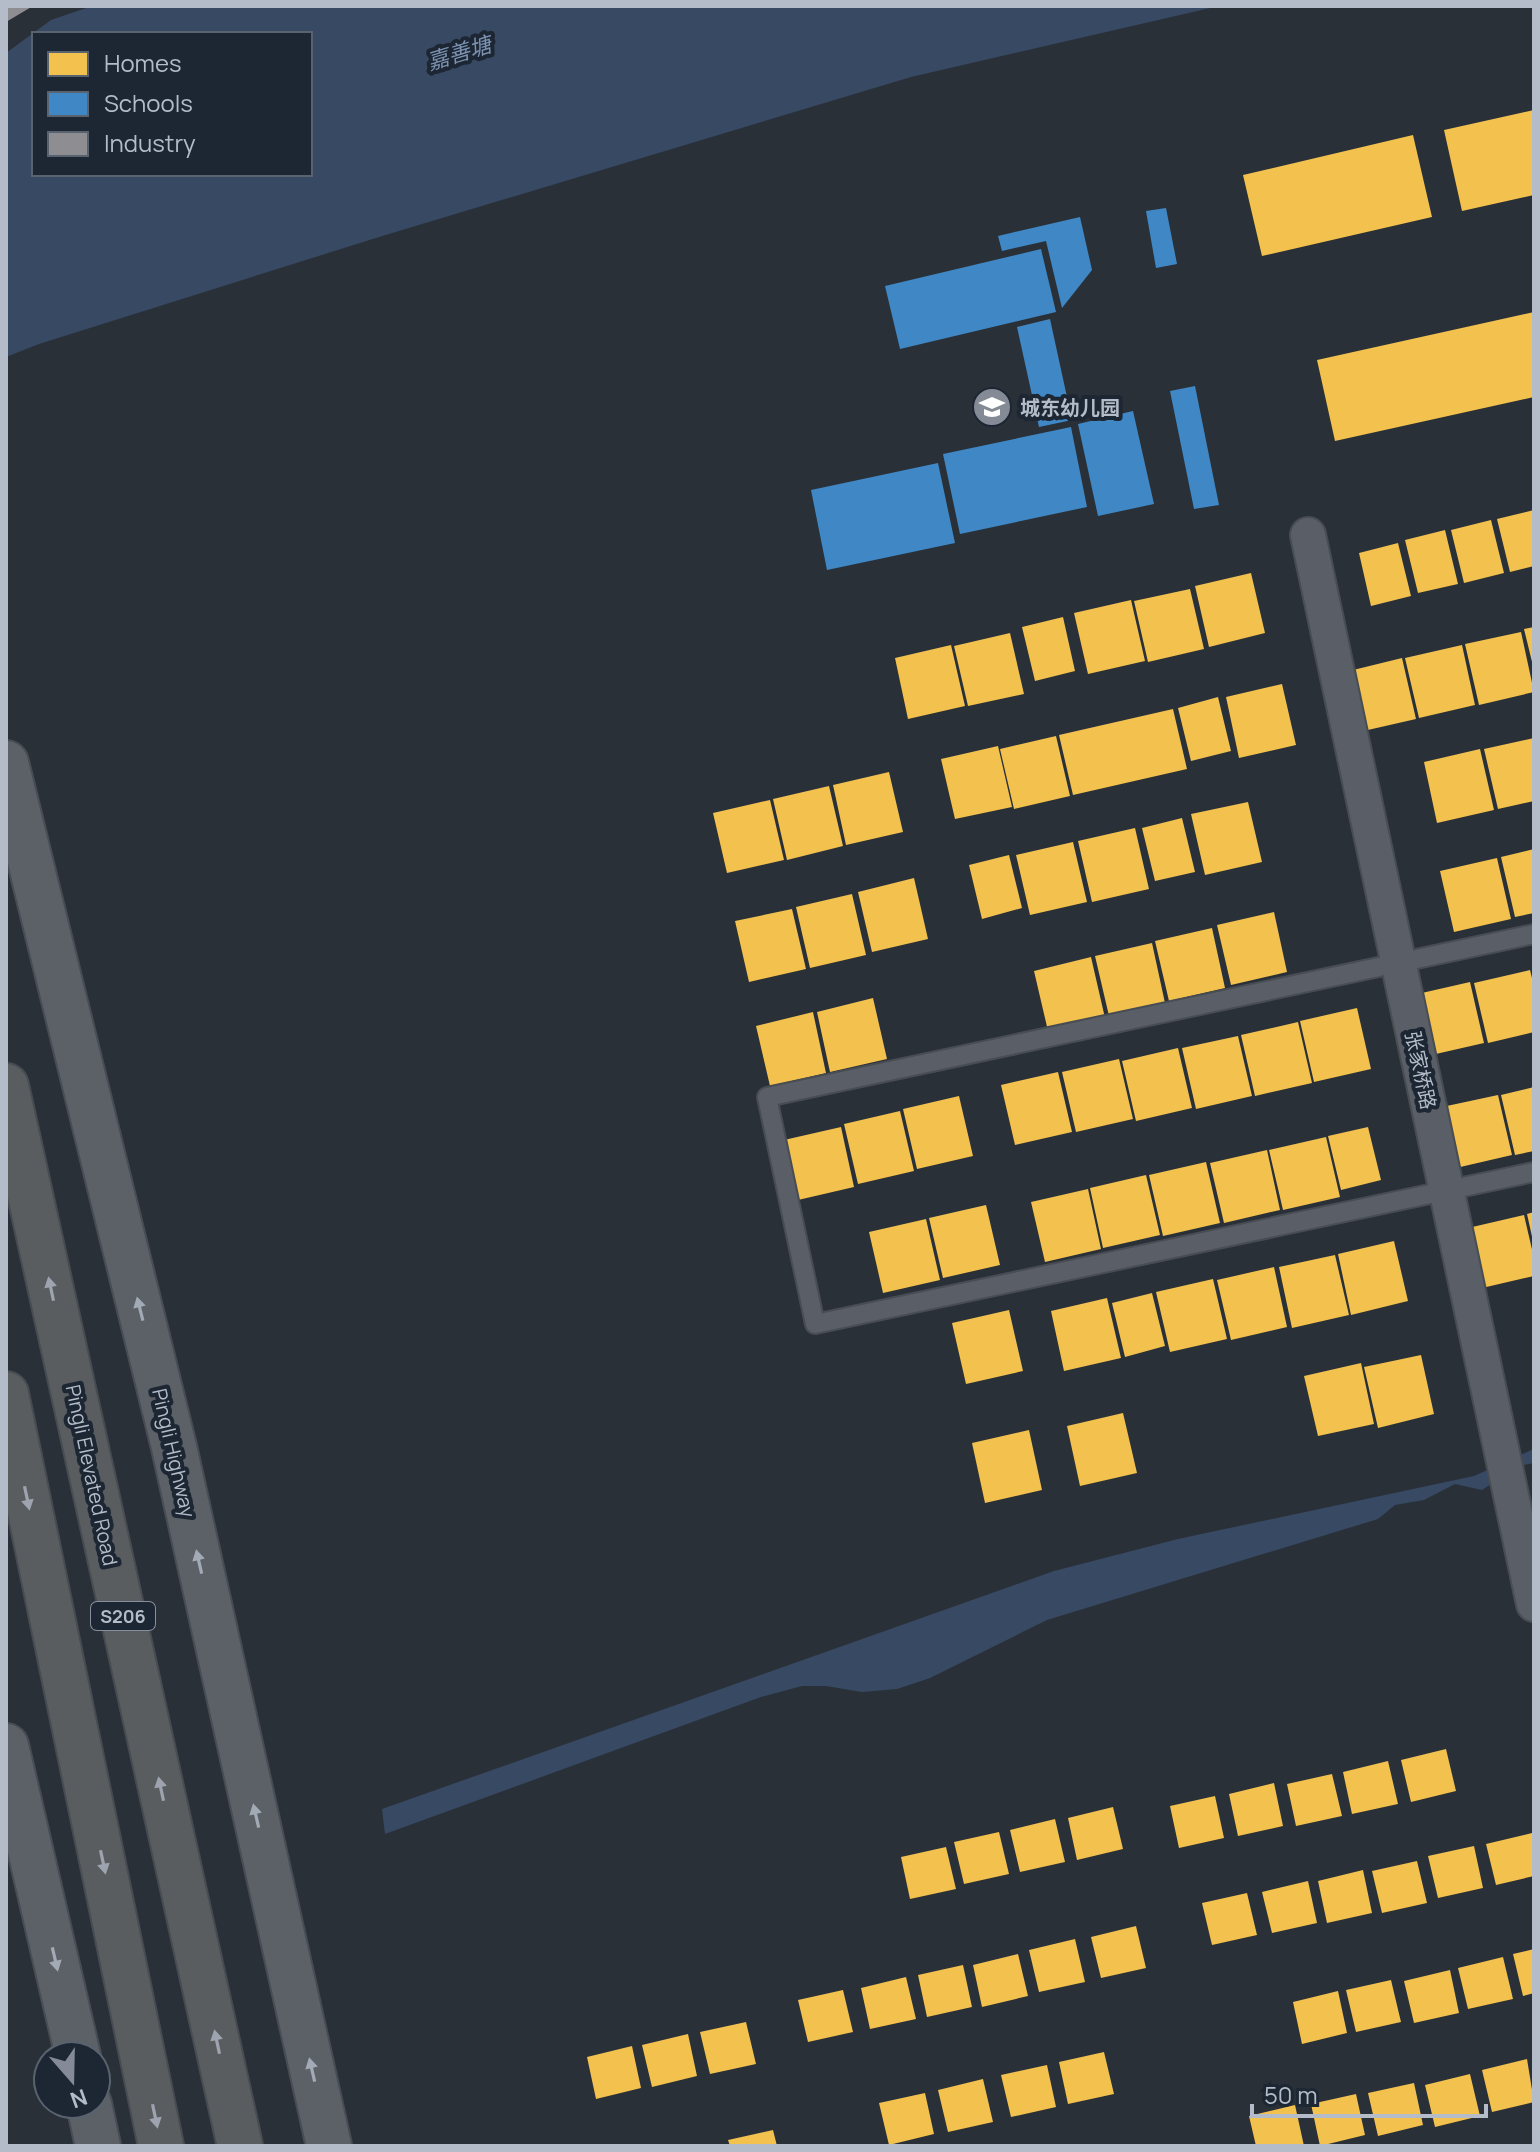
<svg xmlns="http://www.w3.org/2000/svg" width="1540" height="2152" font-family="Manrope,'Noto Sans SC',sans-serif">
	<rect width="100%" height="100%" fill="#2a3038"/>
	<path fill="#384963" fill-rule="evenodd" d="M92 6H1219L911 77 379 237 39 344 6 357V53L51 20ZM34 34H310V174H34Z
		M1534 1449V1463L1519 1466 1482 1490 1455 1484 1424 1500 1395 1505 1378 1519 1047 1620 930 1678 897 1689 862 1692 826 1686H802L761 1697 385 1834 382 1809 1054 1571 1178 1539 1474 1476Z"/>
	<path fill="#f2c14e" d="M1534 110V195L1462 211 1444 130Z
		M1413 135 1432 217 1262 256 1243 175Z
		M1534 312V397L1335 441 1317 360Z
		M1534 510V566L1510 572 1497 519Z
		M1491 520 1504 573 1464 583 1451 530Z
		M1445 530 1458 584 1418 593 1405 540Z
		M1398 543 1411 596 1371 606 1359 553Z
		M1251 573 1265 633 1209 647 1195 586Z
		M1190 589 1204 649 1148 662 1134 601Z
		M1131 600 1145 661 1088 674 1074 613Z
		M1063 617 1075 671 1035 681 1022 627Z
		M1534 627V666H1533L1524 629Z
		M1521 632 1534 692 1479 705 1465 644Z
		M1010 633 1024 694 968 706 954 646Z
		M951 645 965 706 908 719 895 658Z
		M1462 645 1475 705 1419 718 1405 658Z
		M1402 658 1416 719 1359 732 1345 672Z
		M1282 684 1296 745 1239 758 1226 697Z
		M1218 697 1231 751 1191 761 1178 708Z
		M1173 709 1187 769 1073 795 1059 735Z
		M1056 736 1070 796 1014 809 1000 749Z
		M1534 738V801L1498 809 1484 749Z
		M998 746 1012 807 955 819 941 759Z
		M1480 749 1494 810 1437 823 1424 762Z
		M889 772 903 832 846 845 833 785Z
		M829 786 843 846 787 860 773 799Z
		M770 800 784 860 727 873 713 813Z
		M1248 802 1262 862 1205 875 1191 814Z
		M1182 818 1195 872 1155 881 1142 828Z
		M1135 828 1149 889 1092 902 1078 841Z
		M1073 842 1087 902 1030 915 1016 855Z
		M1534 849V913L1515 917 1501 857Z
		M1009 855 1022 908 982 919 969 865Z
		M1497 858 1511 919 1454 932 1440 871Z
		M914 878 928 939 872 952 858 892Z
		M852 894 866 955 810 968 796 907Z
		M792 909 806 969 749 982 735 921Z
		M1274 912 1287 972 1231 985 1217 925Z
		M1212 928 1225 988 1169 1001 1155 941Z
		M1152 943 1165 1003 1109 1016 1095 956Z
		M1091 957 1105 1018 1048 1031 1034 971Z
		M1530 970 1534 986V1032L1488 1043 1474 983Z
		M1470 982 1484 1043 1427 1056 1413 995Z
		M873 998 887 1059 830 1072 817 1012Z
		M1357 1008 1371 1069 1314 1082 1300 1021Z
		M813 1012 826 1073 770 1086 756 1026Z
		M1298 1022 1312 1083 1255 1096 1241 1035Z
		M1238 1036 1252 1096 1196 1109 1182 1048Z
		M1178 1048 1192 1108 1136 1121 1122 1061Z
		M1119 1059 1133 1119 1076 1132 1062 1072Z
		M1058 1072 1072 1132 1015 1145 1001 1085Z
		M1534 1087V1151L1515 1155 1501 1095Z
		M1498 1095 1512 1155 1456 1168 1442 1107Z
		M959 1096 973 1156 917 1169 903 1109Z
		M900 1111 914 1171 858 1184 844 1124Z
		M841 1127 854 1187 798 1200 784 1140Z
		M1368 1127 1381 1180 1341 1190 1328 1136Z
		M1326 1137 1340 1197 1283 1210 1269 1150Z
		M1267 1150 1280 1210 1224 1223 1210 1163Z
		M1206 1162 1220 1223 1163 1236 1149 1175Z
		M1146 1175 1160 1235 1103 1248 1090 1188Z
		M1088 1189 1101 1249 1045 1262 1031 1202Z
		M986 1205 1000 1265 943 1278 929 1218Z
		M1534 1212V1240L1533 1241 1527 1214Z
		M1524 1215 1534 1258V1276L1482 1288 1468 1228Z
		M926 1219 940 1280 883 1293 869 1232Z
		M1394 1241 1408 1301 1351 1315 1338 1254Z
		M1335 1255 1349 1315 1292 1328 1279 1267Z
		M1274 1267 1287 1327 1231 1340 1217 1280Z
		M1213 1279 1227 1339 1170 1352 1156 1292Z
		M1152 1293 1165 1346 1125 1357 1112 1303Z
		M1107 1298 1121 1358 1064 1371 1051 1311Z
		M1009 1310 1023 1371 966 1384 952 1323Z
		M1421 1355 1434 1414 1378 1428 1364 1367Z
		M1361 1363 1374 1424 1318 1436 1304 1376Z
		M1123 1413 1137 1473 1080 1486 1067 1426Z
		M1029 1430 1042 1490 985 1503 972 1443Z
		M1446 1749 1456 1791 1411 1802 1401 1760Z
		M1388 1761 1398 1804 1352 1814 1343 1772Z
		M1332 1774 1342 1816 1296 1826 1287 1784Z
		M1274 1783 1283 1826 1238 1836 1229 1794Z
		M1215 1796 1224 1838 1179 1848 1170 1806Z
		M1113 1807 1123 1849 1077 1860 1068 1818Z
		M1055 1819 1065 1862 1020 1872 1010 1830Z
		M999 1832 1009 1874 964 1884 954 1842Z
		M1532 1833 1534 1876 1496 1885 1486 1844Z
		M1474 1846 1483 1888 1438 1898 1428 1856Z
		M946 1847 956 1889 910 1899 901 1857Z
		M1417 1861 1427 1903 1382 1913 1372 1871Z
		M1363 1870 1372 1913 1327 1923 1318 1881Z
		M1308 1881 1317 1923 1272 1933 1262 1892Z
		M1247 1893 1257 1935 1212 1945 1202 1903Z
		M1136 1926 1146 1968 1101 1978 1091 1937Z
		M1075 1939 1085 1982 1039 1992 1029 1950Z
		M1534 1949V1993L1523 1996 1513 1954Z
		M1018 1954 1028 1996 982 2007 973 1965Z
		M1503 1957 1513 1999 1468 2009 1458 1968Z
		M963 1965 972 2007 927 2017 918 1975Z
		M1450 1970 1459 2013 1414 2023 1404 1981Z
		M906 1977 916 2019 870 2029 861 1988Z
		M1391 1980 1401 2022 1356 2032 1346 1990Z
		M843 1990 853 2032 808 2042 798 2000Z
		M1338 1991 1347 2033 1302 2044 1293 2002Z
		M746 2022 756 2064 710 2074 700 2032Z
		M688 2034 697 2076 652 2087 642 2045Z
		M632 2046 641 2088 596 2099 587 2057Z
		M1104 2052 1114 2094 1068 2104 1059 2062Z
		M1527 2059 1534 2102 1492 2112 1482 2070Z
		M1047 2065 1056 2107 1011 2117 1001 2075Z
		M1470 2074 1480 2116 1435 2127 1425 2085Z
		M983 2079 993 2122 948 2132 938 2090Z
		M1414 2083 1423 2125 1378 2136 1368 2093Z
		M925 2093 934 2134 889 2145 879 2103Z
		M1356 2094 1365 2135 1320 2146 1311 2104Z
		M1295 2105 1304 2146H1256L1249 2116Z
		M773 2130 777 2146H730L728 2140Z"/>
	<path fill="#3f88c5" d="M1166 208 1177 264 1156 268 1146 211Z
		M1080 217 1092 270 1062 308 1046 241 1002 251 998 236Z
		M1041 249 1056 312 900 349 885 286Z
		M1050 319 1072 420 1039 427 1017 327Z
		M1195 386 1219 505 1194 509 1170 391Z
		M1133 411 1154 504 1098 516 1078 424Z
		M1071 427 1087 507 960 534 943 454Z
		M938 463 955 543 827 570 811 490Z"/>
	<path fill="#8d8d92" d="M6 6H33L6 22Z"/>
	<g fill="none" stroke-linecap="round" stroke-linejoin="round">
		<defs>
			<path id="lane" d="M1534 934 767 1097 815 1324 1534 1172"/>
			<path id="street" d="M1308 535 1534 1604"/>
			<path id="primary" d="M6 763 174 1447 329 2146
				M6 1746 78 2056
				M89 2104 98 2146"/>
			<path id="highway" d="M6 1086 240 2146
				M6 1394 161 2146"/>
		</defs>
		<use href="#lane" stroke="#484c53" stroke-width="22"/>
		<use href="#street" stroke="#484c53" stroke-width="38"/>
		<use href="#primary" stroke="#484c55" stroke-width="48"/>
		<use href="#highway" stroke="#474c53" stroke-width="48"/>
		<use href="#lane" stroke="#5a5e66" stroke-width="18"/>
		<use href="#street" stroke="#5a5e66" stroke-width="34"/>
		<use href="#primary" stroke="#5c6168" stroke-width="44"/>
		<use href="#highway" stroke="#5a5d60" stroke-width="44"/>
	</g>
	<defs><path id="oneway-solid" d="M-6-.8H1V-3.2L6.5 0L1 3.2V.8H-6Z" transform="scale(2)"/></defs>
	<g fill="#9ea4af">
		<use href="#oneway-solid" transform="translate(51 1289) rotate(-102)"/>
		<use href="#oneway-solid" transform="translate(27 1498) rotate(78)"/>
		<use href="#oneway-solid" transform="translate(161 1789) rotate(-102)"/>
		<use href="#oneway-solid" transform="translate(103 1862) rotate(78)"/>
		<use href="#oneway-solid" transform="translate(217 2042) rotate(-102)"/>
		<use href="#oneway-solid" transform="translate(155 2116) rotate(78)"/>
	</g>
	<g fill="#a2aab6">
		<use href="#oneway-solid" transform="translate(140 1309) rotate(-104)"/>
		<use href="#oneway-solid" transform="translate(199 1562) rotate(-103)"/>
		<use href="#oneway-solid" transform="translate(256 1816) rotate(-103)"/>
		<use href="#oneway-solid" transform="translate(55 1959) rotate(77)"/>
		<use href="#oneway-solid" transform="translate(312 2070) rotate(-103)"/>
	</g>
	<defs>
		<symbol id="school-disc" viewBox="-11 -11 22 22"><circle r="9.5" fill="#848b96" stroke="#1d2633"/><path d="M0-5L7-2L0 1L-7-2ZM-4 1L0 2.5L4 1V4Q0 6-4 4Z" fill="#fff"/></symbol>
	</defs>
	<g fill-rule="evenodd">
		<use href="#school-disc" x="970" y="385" width="44" height="44"/>
	</g>
	<g text-anchor="middle" dominant-baseline="central" stroke-width="8" stroke-linejoin="round" paint-order="stroke">
		<rect fill="#1d2633" stroke="#878f9c" stroke-width="2" x="91" y="1602" width="64" height="28" rx="6"/>
		<g font-size="18" font-weight="bold" fill="#b4bcc9">
			<text x="123" y="1616">S206</text>
		</g>
		<g font-size="20" font-weight="bold" fill="#b4bcc9" stroke="#1d2633" text-anchor="start">
			<text x="1020" y="407">城东幼儿园</text>
		</g>
		<g font-size="20" fill="#b4bcc9" stroke="#1d2633">
			<text transform="translate(1421 1070) rotate(78)">张家桥路</text>
			<text transform="translate(174 1453) rotate(77)">Pingli Highway</text>
			<text transform="translate(92 1475) rotate(78)">Pingli Elevated Road</text>
		</g>
		<g font-size="22" font-style="italic" fill="#7c92b1" stroke="#1d2633">
			<text transform="translate(459 53) rotate(-17)">嘉善塘</text>
		</g>
	</g>
	<rect width="1540" height="2152" fill="none" stroke="#b4bcc9" stroke-width="16"/>
	<rect x="32" y="32" width="280" height="144" fill="#1d2633" stroke="#59626f" stroke-width="2"/>
	<rect x="48" y="52" width="40" height="24" fill="#f2c14e" stroke="#59626f" stroke-width="2"/>
	<text x="104" y="72" font-size="24" fill="#b4bcc9">Homes</text>
	<rect x="48" y="92" width="40" height="24" fill="#3f88c5" stroke="#59626f" stroke-width="2"/>
	<text x="104" y="112" font-size="24" fill="#b4bcc9">Schools</text>
	<rect x="48" y="132" width="40" height="24" fill="#8d8d92" stroke="#59626f" stroke-width="2"/>
	<text x="104" y="152" font-size="24" fill="#b4bcc9">Industry</text>
	<g transform="translate(72 2080) rotate(160)"><circle r="38" fill="#1d2633" stroke="#59626f" stroke-width="2"/>
	<path d="M0-6L14 30L0 20L-14 30Z" fill="#848b96"/>
	<text y="-12" font-size="22" font-weight="bold" text-anchor="middle" fill="#b4bcc9">N</text>
	</g>
	<path d="M1252 2104v12h234v-12" fill="none" stroke="#b4bcc9" stroke-width="4"/>
	<text x="1264" y="2104" font-size="24" fill="#b4bcc9" stroke="#1d2633" stroke-width="6" paint-order="stroke">50 m</text>
</svg>
